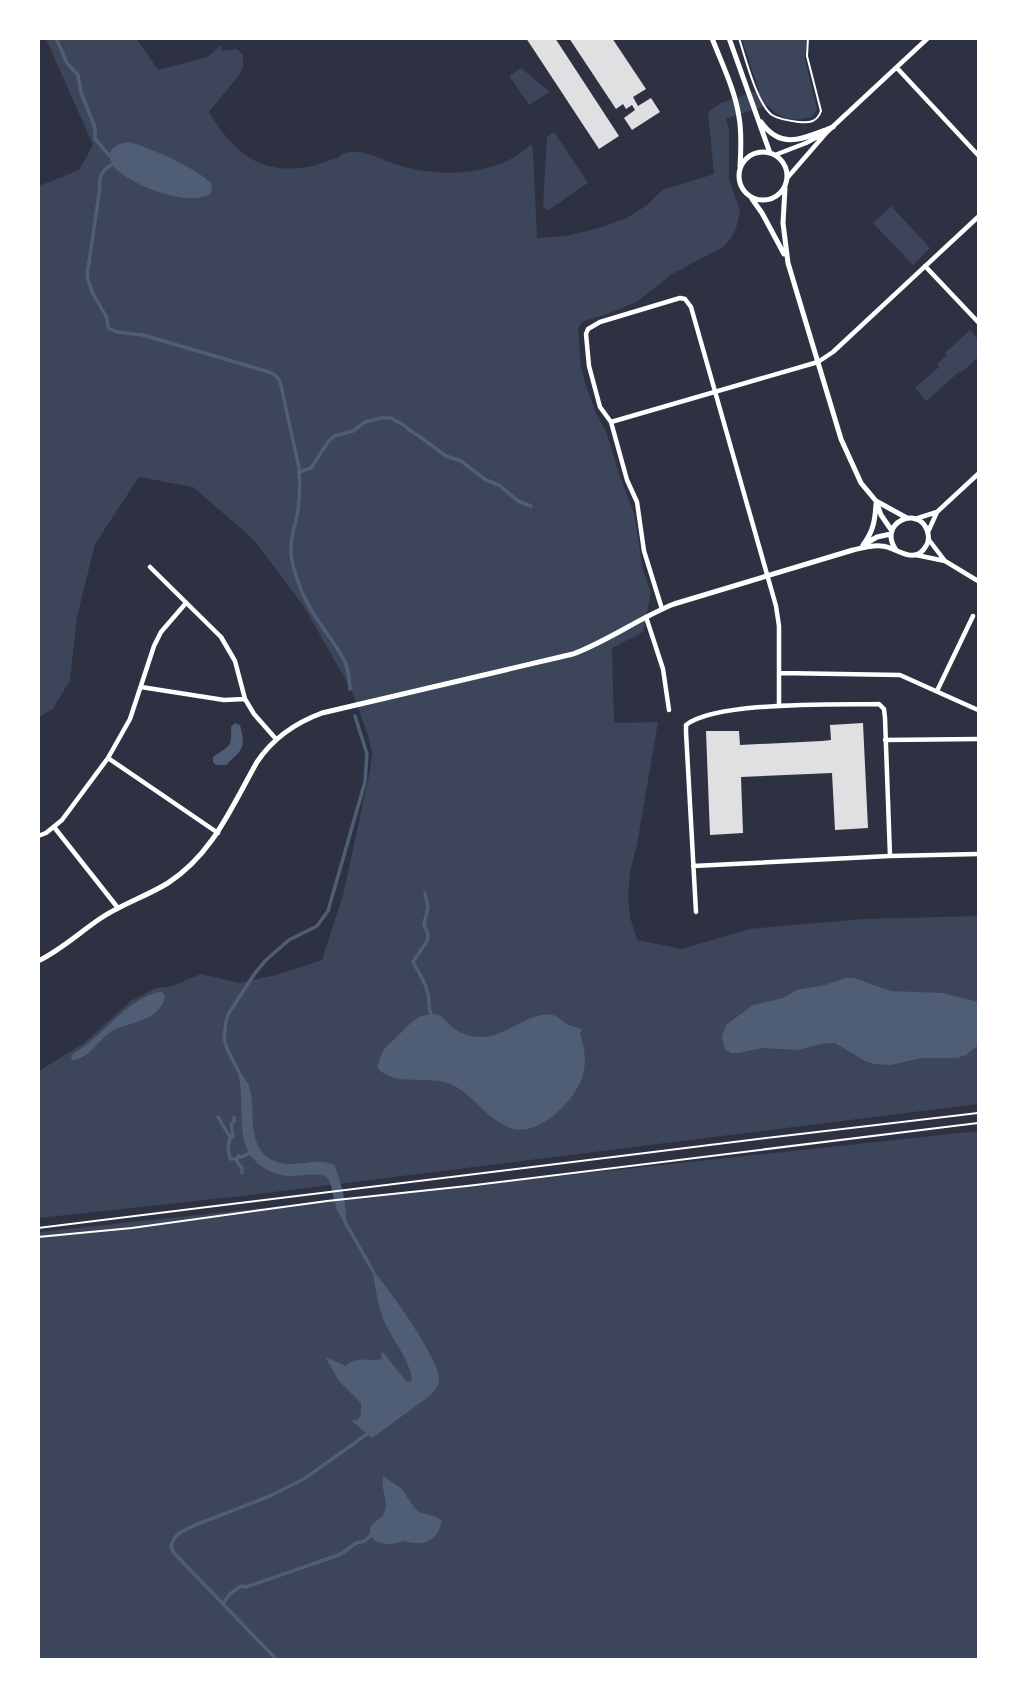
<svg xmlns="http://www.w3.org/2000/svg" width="1017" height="1698" font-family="'Varela Round',sans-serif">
	<rect width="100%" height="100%" fill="#2d3142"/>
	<path fill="#3c4559" d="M46 39H137L158 70 207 57 214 52 220 45 222 51 237 49 243 55V67L240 74 209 112C233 151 258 175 307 167 318 165 328 161 339 157L341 154C365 147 376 159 398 165 433 176 476 176 509 160 517 156 524 150 531 144L533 150 537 238 566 236 599 228 627 218 647 205 662 190 714 174 708 112 721 103 759 90 742 39H807L805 60 817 109 812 117C792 122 781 120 767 105L726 119 729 130V180L740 211 737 225 732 237 723 247 672 274 638 301 610 313 584 321 580 325 578 330 581 367 585 383 596 413 606 431 620 477 634 513 643 570 651 593 643 632 612 648 614 723 658 722 637 845 630 871 628 897 630 917 637 940 682 949 749 929 864 919 978 916V1104L242 1196 39 1218V1071L84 1043 131 1001 156 988 172 986 201 974 239 983 276 975 322 960 343 895 370 771 372 753 368 735 351 689 304 607 255 541 193 487 139 477 95 544 77 617 70 680 53 709 39 717V186L79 170 93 145Z
		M521 68 550 92 529 105 509 76Z
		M554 132 588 183 547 211 543 205 547 137Z
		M891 206 930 248 913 265 873 223Z
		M970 330 978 340V357L961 373 960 371 926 401 915 388 939 367 937 364 947 355 945 353Z
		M978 1131V1659H39V1232Z"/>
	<path fill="#4f5d75" d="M129 142C151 148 197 168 212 184L211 193C191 209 130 185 114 167 112 164 111 161 109 157 110 146 120 143 129 142Z
		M235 723 240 725C246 748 243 749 226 765H216L213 762V757C229 745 232 749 231 727Z
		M845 978H854L891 991 943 993 978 1002V1045L966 1055 957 1058H921L891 1065 874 1064 865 1061 835 1043 821 1044 798 1050 763 1048 738 1053H731L725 1049 722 1037 726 1025 753 1005 783 998 797 990 825 985Z
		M158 992H162L165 995C161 1024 126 1020 108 1034 96 1043 89 1059 72 1060L71 1056 73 1054C104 1036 123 1002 158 992Z
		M436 1014C445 1017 446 1022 453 1028 460 1033 470 1037 479 1037 505 1039 529 1010 553 1015 559 1017 562 1021 567 1024 572 1027 577 1026 582 1030L580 1033C584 1046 587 1060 583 1075 576 1101 536 1140 508 1127 484 1117 472 1092 448 1083 427 1076 392 1087 377 1067L383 1050 414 1020 421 1016Z
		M237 1069C243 1076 250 1083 251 1093 255 1117 247 1148 274 1161 294 1170 315 1156 334 1165 341 1179 347 1206 346 1222 331 1210 336 1191 327 1177 311 1170 294 1180 278 1174 226 1158 249 1109 237 1069Z
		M372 1269C387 1286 441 1361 439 1380 438 1389 433 1393 427 1398L372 1438 351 1420H357L361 1415V1403L339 1381 325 1357 346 1366C356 1355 368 1362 381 1359L382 1351 407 1382 412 1381C410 1360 395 1344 386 1325 377 1308 376 1287 372 1269Z
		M383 1476 401 1488 414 1507 419 1512 436 1517 442 1521C438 1541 423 1547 404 1541 394 1545 372 1547 370 1532 369 1521 384 1520 385 1510 388 1498 380 1487 383 1476Z"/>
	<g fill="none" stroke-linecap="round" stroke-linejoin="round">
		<path stroke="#4f5d75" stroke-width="3.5" d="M56 38 67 63 78 75 81 92 95 128V139L109 155
			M113 164C103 169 98 176 100 187L87 276 92 292 107 318 108 327 110 329 117 332 143 335 269 372 275 375 280 381 299 468C300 484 300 500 297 516 294 528 290 540 291 553 292 564 295 574 299 584 308 612 329 633 343 658 349 667 349 679 350 689
			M299 472 311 468 328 442 334 436 353 431 365 422 381 418H391L405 426 409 430 419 436 446 456 461 461 486 480 499 485 518 501 531 506
			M425 893 428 907 424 924 428 935 427 941 413 962C418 971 424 980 427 990 430 999 428 1006 431 1015
			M239 1072 227 1049 224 1038 226 1021 229 1013 255 973 266 960 289 940 317 926 328 911 365 782 367 754 355 716
			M218 1117 230 1137 228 1147 230 1159H237L238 1156 242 1157 250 1153
			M230 1140 233 1136 231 1124 234 1121V1117
			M237 1159V1162L242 1168V1173
			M344 1220 373 1271
			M224 1602 230 1594 241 1586 246 1587 330 1558 341 1554 356 1543 365 1541 371 1535
			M277 1660 174 1553 171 1546C175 1533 181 1532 193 1526L270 1496 304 1479 370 1432"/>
	</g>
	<path fill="#e0e0e3" d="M526 38H555L619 136 599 149Z
		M569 38H612L646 89 633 97 638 106 651 98 660 112 632 130 624 118 635 110 632 105 626 109 623 104 616 109Z
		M863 723 868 828 835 830 832 773 741 777 743 833 710 835 706 731H739L740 745 822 741 831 740 830 725Z"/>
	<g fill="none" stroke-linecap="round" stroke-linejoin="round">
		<path stroke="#fff" stroke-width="2" d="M739 38C745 57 757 104 772 115 780 120 790 121 799 122 810 123 817 122 821 111L807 56 808 38
			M38 1237 132 1228 327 1201 467 1186 978 1123"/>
		<path stroke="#fff" stroke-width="2" d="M38 1228 750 1140 978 1113"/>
		<path stroke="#fff" stroke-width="4.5" d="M897 68 978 155
			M775 155 806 143 823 134
			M788 177 827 132 928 38
			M925 266 978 322
			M611 422 818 362 833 352 978 217
			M915 519 937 512
			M928 532 937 512 978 474
			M929 540 945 561
			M916 555 945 561 978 581
			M150 567 221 637 235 661 245 699 254 714 276 739
			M662 609 644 551 637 502 627 480 611 422 600 407 589 366 586 334 588 329 600 322 680 298 685 299 691 307 776 606 779 626V706
			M646 617 663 669 669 710
			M780 673 900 675 978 710
			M141 687 224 700 245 699
			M937 691 973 616
			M885 740 978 739
			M108 758 218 833
			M54 827 118 908
			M38 836 46 833 62 820 108 758 130 719 154 646 161 632 186 603
			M693 866 890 856 978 854
			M696 912 686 732V725C717 701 837 705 879 704L884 709 885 718 890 856"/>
		<path stroke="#fff" stroke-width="5" d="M712 38C722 64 735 90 739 117 742 133 741 150 740 167
			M729 38 770 153
			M761 122C782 152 806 137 833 127
			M739 176a24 24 0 1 1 48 0a24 24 0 1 1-48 0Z
			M785 188 783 223 788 263 841 439 861 483 876 501 881 515 892 531
			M752 199 762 213 784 254
			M876 501 907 518
			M865 544 877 537 891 534
			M863 545C873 532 875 521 876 504
			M38 961C61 950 80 932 101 918 122 904 147 896 168 883 213 854 232 806 257 762 273 738 295 723 322 713L573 654C608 641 639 618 674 604L853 550C862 548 872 545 881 546 896 546 914 567 926 546 929 542 929 536 927 530 918 505 877 523 896 550"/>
	</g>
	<rect width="1017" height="1698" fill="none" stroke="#ffffff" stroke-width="80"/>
</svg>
